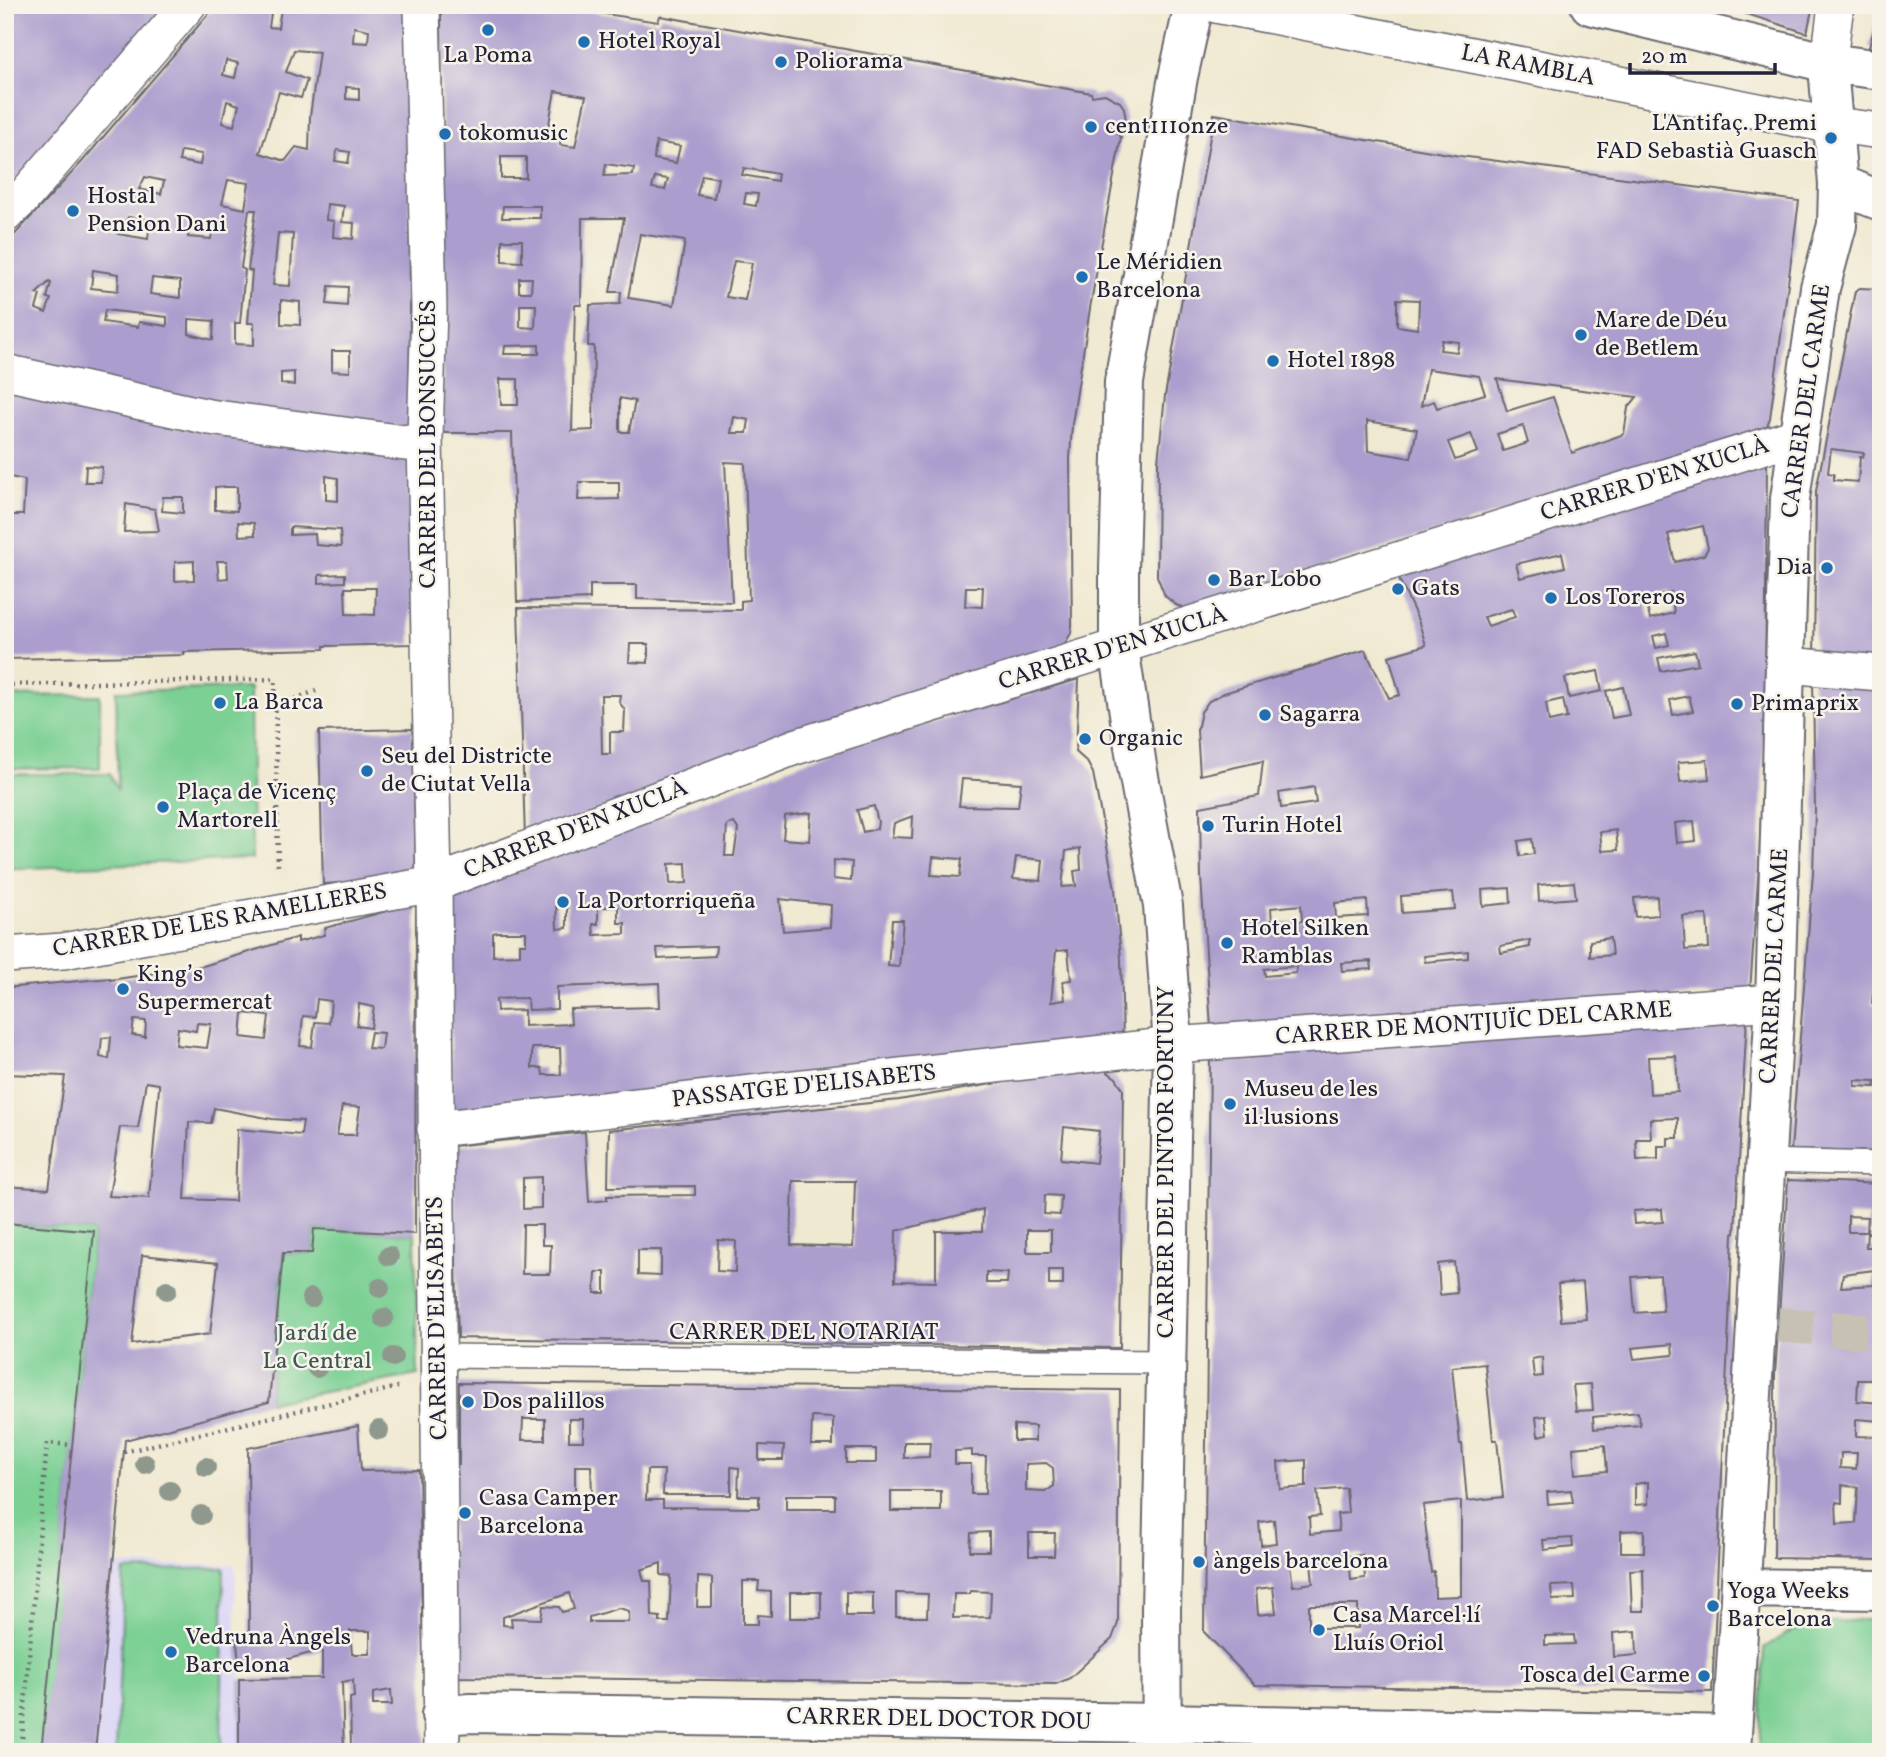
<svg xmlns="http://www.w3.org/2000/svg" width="1886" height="1757" font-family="Vollkorn,serif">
	<rect width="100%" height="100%" fill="#f7f3e8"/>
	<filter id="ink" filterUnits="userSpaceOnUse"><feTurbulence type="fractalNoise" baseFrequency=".0143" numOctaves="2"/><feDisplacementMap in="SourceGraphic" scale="14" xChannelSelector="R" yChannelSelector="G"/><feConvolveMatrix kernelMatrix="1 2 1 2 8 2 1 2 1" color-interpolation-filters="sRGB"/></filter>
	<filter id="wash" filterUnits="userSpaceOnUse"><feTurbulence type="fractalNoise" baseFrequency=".00686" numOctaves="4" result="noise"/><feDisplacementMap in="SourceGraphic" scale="28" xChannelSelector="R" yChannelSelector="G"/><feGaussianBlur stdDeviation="1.57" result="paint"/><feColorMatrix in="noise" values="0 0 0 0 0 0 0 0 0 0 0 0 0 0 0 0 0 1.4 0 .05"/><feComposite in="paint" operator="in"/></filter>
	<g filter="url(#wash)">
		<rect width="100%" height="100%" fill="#f0e9d1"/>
		<path fill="#dbd6f7" d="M113 1565H235L236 1636 240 1668 239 1752H95Z"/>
		<path fill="#7bd094" stroke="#4e7968" stroke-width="2" d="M250 688 252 859 5 869V774H110L118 791 116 691Z
			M100 695V768L5 769V696Z
			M5 1223 94 1231 42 1752H5Z
			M314 1229 415 1234 418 1375 269 1402 283 1253H312Z
			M224 1568 221 1752H116L124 1571Z
			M1881 1619V1752H1759L1764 1648 1787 1633 1814 1623Z"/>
		<g id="blocks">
			<path fill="#ab9ece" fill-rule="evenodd" d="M5 5H169L43 152 5 191V40H8L10 30 5 29Z
				M216 5H408L410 309 409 427 235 411 5 359V245L81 163ZM272 7 281 9 278 28 269 27ZM354 27 369 30 368 43 353 42ZM294 50 319 52 310 116 309 150 296 147 285 161 260 153 279 92 301 98 307 80 286 72ZM226 60 238 63 235 78 223 75ZM346 87 359 88V100L346 99ZM227 101 239 105 234 126 222 123ZM337 150 350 152 348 163 335 161ZM181 151 202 154 200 165 179 161ZM145 177 164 181 161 194 139 189ZM228 180 249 183 245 209 222 204ZM327 204 344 206 342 222 354 223 353 239 333 237 334 221 326 220ZM249 210H256L248 270 252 271 248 323H254V345L235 344V323H240L245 270 241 268ZM128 217 150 220 148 239 118 234ZM189 224 213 226 211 239 188 237ZM278 233 293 234 290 286 273 285ZM93 270 119 274 118 291 91 288ZM152 278 180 281V298L150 294ZM49 282 51 283 47 298 51 299 46 313 36 309 40 295 36 294ZM329 286 348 287 347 306 327 304ZM281 300 300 302V325L281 324ZM105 310 167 317V326L139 322 138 327 103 322ZM189 319 214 321 213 340 189 334ZM332 351H350V372L332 371ZM294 372V385L281 384V373Z
				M441 5H546L658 22 660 16 1091 93 1092 96 1105 94 1120 102 1124 108 1126 121 1118 134 1121 137 1090 308 1072 424 1070 459 1072 625 1071 633 1063 647 525 839 518 608 741 610V601L749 600 745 463 725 462 732 602 637 599V585H590V599L517 602 512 433H443ZM555 91 586 96 575 147 560 145 561 134H547ZM656 142 680 146 676 163 654 159ZM501 157H526V178H501ZM606 164 634 168 633 175 604 176ZM744 168 778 174 777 181 742 175ZM702 175 718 178 714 198 697 195ZM655 177 668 179 665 190 652 188ZM746 193 758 194 756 206 744 204ZM503 206H540V218H502ZM582 218H624L610 292H621L620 304 590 305 588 346H594L593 430 572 431 575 305H581ZM640 234 685 241 674 305 628 298ZM502 240H522V262L502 261ZM734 261 752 263 745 300 726 297ZM519 278H532L531 292H519ZM520 305H536L535 328 520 327ZM539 345V354H504L505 346ZM500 379H518V405H501ZM620 398 635 401 629 432H620ZM734 417 749 420 747 433H731ZM579 482H619V499L578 500ZM966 587H983L982 607 965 606ZM630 644H648V663L629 662ZM601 695H620L619 702 625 710 624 732H610V754H602Z
				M1718 5H1813L1807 33Z
				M1881 8V48L1869 47 1880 8Z
				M1214 114 1460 156 1799 201 1770 418 1765 431 1187 609 1176 605 1165 596 1157 576 1158 461 1165 396ZM1397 299 1419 300 1418 329 1397 326ZM1442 340 1459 342 1457 352 1440 350ZM1428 369 1479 376 1485 394 1437 408 1434 401 1421 406ZM1497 379 1637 397 1628 408 1624 434 1572 453 1553 397 1507 411ZM1367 421 1417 429 1411 458 1368 451ZM1523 426 1528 443 1503 451 1497 434ZM1471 434 1478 452 1455 460 1448 442Z
				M1860 288 1881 289V432L1875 458 1881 459V666L1814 660 1816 491 1855 291ZM1831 449 1864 453 1863 457H1860L1858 482 1834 480V474L1828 473Z
				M5 385 17 386 102 411 165 424V426L409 460 411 644 324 646V649L184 652V655L5 659V515H23L25 480 5 476ZM86 466 102 467 101 482H85ZM326 476 338 478V501L326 500ZM215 487H237V511L215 510ZM163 497H183V513L162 511ZM126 504 155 509 159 531 124 532ZM238 522 254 523 255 535 239 536ZM290 527 340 530 341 547 316 545 315 534 290 535ZM194 561V580L175 581V562ZM217 561H227L228 578 219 579ZM345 574V582L319 583V575ZM345 588H376L375 615 346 614Z
				M1767 459 1765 713 1759 865 1750 991 1211 1028 1201 877 1200 807 1259 796 1263 761 1200 775 1197 730 1201 712 1209 701 1224 693 1365 650 1389 698 1400 695 1389 656 1426 645 1418 620 1396 573ZM1703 526 1708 548 1704 555 1675 562 1668 534ZM1562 553 1565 567 1520 578 1516 564ZM1671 592 1674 613 1650 619 1645 599ZM1512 609 1515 617 1488 626 1484 617ZM1666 633 1669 645 1656 648 1653 636ZM1695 651 1698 664 1661 671 1658 658ZM1598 671 1602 691 1569 698 1565 678ZM1623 687 1629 715 1612 718 1606 691ZM1689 696 1693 711 1673 715 1670 700ZM1563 699 1567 718 1549 722 1546 703ZM1707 760 1709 779 1680 782 1678 762ZM1314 787 1316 803 1281 808 1279 793ZM1694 821 1696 841 1677 843 1675 823ZM1616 830 1618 850 1602 851 1600 832ZM1532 839 1534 854 1520 856 1518 841ZM1574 882 1576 898 1539 901 1538 885ZM1510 888 1511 903 1483 906 1482 890ZM1453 892 1455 909 1402 913 1401 896ZM1657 896 1658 915 1636 917 1634 898ZM1367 900 1368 916 1336 918 1335 903ZM1301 905 1302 921 1272 924 1271 908ZM1707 915 1709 948 1685 950 1683 916ZM1610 938 1612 955 1590 957V941ZM1530 940V947L1501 953 1500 946ZM1468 951V958L1425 962 1424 956ZM1371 961 1372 969 1342 971 1341 963ZM1296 966V973L1265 976 1264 969Z
				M1079 679 1076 752 1087 762 1093 773 1115 889 1121 959 1123 1042 453 1117 447 898 828 753ZM962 779 1021 783 1018 807 959 806ZM874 806 878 822 877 829 863 832 857 810ZM811 813 809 841 783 839 785 816ZM913 816 912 838 892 837 894 823ZM734 823 738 829 734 856H725L727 825ZM1080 848 1081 870 1074 871 1076 886 1062 887 1066 851ZM933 857 962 859 960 877 931 875ZM1016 857 1043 860 1041 881 1013 879ZM834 860 852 862 851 881 833 879ZM686 863 687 883 670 884 669 864ZM780 899 831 905 830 927 783 931ZM556 901H567V928L557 929ZM598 907H618V923H625V934L594 935 593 924H598ZM892 920H903L899 967 888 966ZM497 932H526V944H520V955L493 956V933ZM714 946H716L715 956 658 959 657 948ZM1068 950 1071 980 1063 981 1065 1000 1051 1002 1056 951ZM659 983 660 1007 570 1009 571 1024 524 1026V1010L497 1011 496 999 527 998 528 1010 557 1009V987ZM532 1048H560L561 1075H543L542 1068H532Z
				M1813 680 1881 682V921L1878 936H1881V981L1874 980 1872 1004 1881 1005V1152L1791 1150 1813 873 1815 810ZM1855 1080 1876 1081 1875 1087 1855 1086Z
				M413 729 416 879 323 884 319 731Z
				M416 903 415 1234 314 1229 312 1253H283L269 1402 125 1440 95 1752H41L94 1231 5 1223V1186L49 1189 65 1076 5 1074V988L110 978V980L203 966 298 937V942L324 935 325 928ZM317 999 331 1001 329 1023 315 1022 312 1047 300 1046 303 1016 315 1017ZM359 1004 374 1007 371 1028 357 1026ZM243 1013 269 1016 266 1040 241 1037ZM134 1020 146 1021 145 1037 132 1035ZM197 1023 211 1024 207 1048 176 1045 178 1028 196 1031ZM371 1032 383 1033 381 1049 368 1048ZM111 1037 109 1059 100 1057 102 1038ZM146 1082 159 1084V1088L149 1198 109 1196 120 1127 138 1128ZM342 1106 360 1107 356 1135H337ZM214 1108 272 1119 303 1121 301 1135 237 1129 235 1201 185 1199 189 1122 211 1123ZM142 1255 218 1263 210 1334 132 1344Z
				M1747 1017 1735 1233 1733 1234 1712 1692 1255 1685 1204 1632 1210 1053ZM1676 1056 1678 1092 1650 1094 1648 1057ZM1678 1118V1138H1668V1146H1658V1159L1637 1160 1636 1139H1651L1650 1119ZM1662 1209 1663 1222 1634 1224 1633 1211ZM1454 1262 1457 1293 1440 1295 1438 1264ZM1660 1275 1663 1311 1635 1313 1632 1277ZM1583 1282 1586 1319 1561 1321 1558 1284ZM1672 1344 1673 1355 1634 1359 1632 1348ZM1542 1357 1543 1376 1534 1377 1532 1359ZM1485 1364 1493 1440H1497L1503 1497 1467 1501 1462 1444H1460L1452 1367ZM1591 1384 1593 1410 1576 1411 1573 1385ZM1638 1412 1640 1425 1594 1429 1593 1417ZM1546 1416 1548 1434 1538 1436 1536 1417ZM1605 1445 1607 1471 1575 1474 1573 1448ZM1306 1460V1487L1280 1489 1278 1462ZM1648 1482V1504L1635 1505V1484ZM1346 1488 1348 1513 1337 1514 1339 1531 1310 1534 1309 1517 1320 1516 1317 1491ZM1571 1490 1573 1502 1548 1504 1547 1492ZM1461 1501V1596L1435 1597 1434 1571 1431 1572 1423 1505ZM1274 1520 1276 1543 1261 1545 1259 1522ZM1644 1530V1552H1621V1531ZM1572 1538 1573 1547 1544 1550 1543 1540ZM1363 1555 1365 1578 1351 1580 1349 1556ZM1311 1562 1313 1583 1293 1586 1290 1565ZM1643 1569 1644 1611H1632L1630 1570ZM1574 1585 1575 1599 1552 1600 1551 1586ZM1273 1587 1276 1613 1258 1615 1256 1589ZM1309 1605H1358V1628H1309ZM1636 1631 1637 1655 1614 1657 1613 1633ZM1574 1635 1575 1644 1545 1645V1636Z
				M1099 1070 1106 1071 1116 1078 1123 1089 1120 1348 458 1338 453 1146 585 1132 589 1202 607 1200V1196L695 1195V1186L608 1187 609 1130 899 1100 1045 1075ZM1064 1127 1099 1131 1096 1163 1061 1159ZM541 1177V1208L523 1209V1178ZM793 1181H855L853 1247 791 1245ZM1045 1195 1061 1196 1060 1215 1044 1214ZM983 1209 982 1231H936V1282L895 1281 896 1231ZM523 1225H542V1245H551L550 1274H522ZM1027 1230H1051V1252H1027ZM718 1240 736 1241 735 1272 717 1271ZM638 1250H661V1276L638 1275ZM1049 1270H1063V1285H1049ZM596 1272H605V1293H595ZM986 1272 1008 1273 1007 1283H986Z
				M1788 1180 1881 1184V1234L1867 1232 1868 1217 1848 1216V1232H1867L1866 1247H1881V1314H1879L1877 1349H1881V1369H1876L1875 1380H1858L1857 1401 1881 1403V1421L1856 1419V1436L1881 1437V1560L1774 1558 1775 1375ZM1875 1270 1874 1285 1841 1287 1843 1274ZM1841 1453H1857L1856 1469 1840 1468ZM1842 1485 1858 1487 1856 1523 1837 1524 1836 1502 1842 1503Z
				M459 1383 1120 1390 1118 1623 1112 1639 1070 1678 1056 1684 458 1677 459 1633 453 1634 450 1467 459 1464ZM812 1417 833 1418V1445H811ZM523 1419H545V1440H522ZM569 1419H583V1441H569ZM1014 1425 1035 1426V1441H1014ZM904 1442H930L929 1457 904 1458ZM759 1445 784 1446 783 1460H759ZM846 1449H876V1463H846ZM972 1450V1456H986L985 1494H971V1464H955V1451ZM1046 1463 1053 1468 1054 1486 1045 1492 1026 1491V1464ZM575 1466H591L592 1493 575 1494ZM731 1467 739 1468 738 1496H759V1508L663 1507V1500H646L647 1470H664L663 1495H731ZM891 1491H941V1511H891ZM786 1495H835V1509H786ZM989 1532V1551H970L971 1533ZM1029 1533H1055L1054 1556H1029ZM661 1563V1575L671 1576 669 1622H660V1617L652 1616 651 1581H644L641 1570ZM698 1577 712 1578V1607H697ZM743 1581H759L758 1591 771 1592V1616L758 1615V1624H743ZM970 1591 991 1592 990 1617 953 1618 954 1594H970ZM790 1592H821V1618H790ZM846 1592 873 1593V1616H846ZM569 1593 574 1609 562 1612 559 1607 543 1606 541 1619 511 1618 512 1626 503 1625V1617ZM896 1593 928 1594 927 1617H896ZM619 1608 629 1611V1622H589V1617Z
				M358 1426 361 1471 419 1470 425 1752H351L350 1698 354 1697 353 1680 342 1682 344 1752H239V1679L322 1678V1650L254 1668H240L236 1636H249L248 1448ZM350 1631H370V1654H352ZM391 1690 392 1705H373V1693Z"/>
		</g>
	</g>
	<g filter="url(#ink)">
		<use href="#blocks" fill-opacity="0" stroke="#6a6870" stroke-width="2"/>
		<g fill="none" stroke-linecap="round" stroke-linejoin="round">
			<path stroke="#c7c1b3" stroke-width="35" stroke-dasharray="35 18" stroke-linecap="butt" d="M1778 1325 1881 1332"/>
			<defs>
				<path id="service" d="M1764 1161 1881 1164
					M440 1356 1167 1362"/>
				<path id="pedestrian" d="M422 5 429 309 425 439 434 884 442 1752
					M1216 5 1819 123 1881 131
					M1830 52 1836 5
					M5 215 21 200 188 5
					M5 372 209 417 405 443 425 439
					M1786 665 1881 673
					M5 955 63 951 434 884 795 747 1800 435
					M435 1129 1173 1045 1775 1002"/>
				<path id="minor" d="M1590 5 1828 63 1881 70
					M1838 184 1881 201
					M1742 1588 1881 1590
					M441 1715 471 1713 1163 1723 1732 1735
					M1162 1752 1161 1611 1173 1045 1163 906 1137 766 1119 647V569L1124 382 1178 77 1194 5
					M1731 1752 1775 1002 1790 499 1820 288 1837 225 1838 184 1829 78 1830 52"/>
			</defs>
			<use href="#service" stroke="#6a6870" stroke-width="26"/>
			<use href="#pedestrian" stroke="#6a6870" stroke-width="38"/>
			<use href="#minor" stroke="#6a6870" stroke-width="42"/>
			<path stroke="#6a6870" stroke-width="4.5" stroke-dasharray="2 5" stroke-linecap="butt" d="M5 685 275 679 278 869
				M275 706 316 691
				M124 1452 398 1387
				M21 1752 47 1443 71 1445"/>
			<use href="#service" stroke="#fff" stroke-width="23"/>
			<use href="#pedestrian" stroke="#fff" stroke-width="35"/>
			<use href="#minor" stroke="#fff" stroke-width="38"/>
		</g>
		<g fill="#8e988d">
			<circle cx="389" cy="1256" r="10"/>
			<circle cx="380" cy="1288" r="10"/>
			<circle cx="167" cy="1290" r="10"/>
			<circle cx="311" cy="1298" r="10"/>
			<circle cx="384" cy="1318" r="10"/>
			<circle cx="393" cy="1357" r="10"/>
			<circle cx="317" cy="1368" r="10"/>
			<circle cx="379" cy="1430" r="10"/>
			<circle cx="145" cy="1464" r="10"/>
			<circle cx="206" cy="1467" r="10"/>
			<circle cx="170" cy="1491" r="10"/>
			<circle cx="201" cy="1515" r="10"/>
		</g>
	</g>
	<g fill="#1f6fb2" stroke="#f7f3e8" stroke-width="2.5">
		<circle cx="488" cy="30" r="7"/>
		<circle cx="584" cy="42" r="7"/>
		<circle cx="781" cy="62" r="7"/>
		<circle cx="1091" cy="127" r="7"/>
		<circle cx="445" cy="134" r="7"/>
		<circle cx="1831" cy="138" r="7"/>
		<circle cx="73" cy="211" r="7"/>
		<circle cx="1082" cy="277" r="7"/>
		<circle cx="1581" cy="335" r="7"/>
		<circle cx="1273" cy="361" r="7"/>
		<circle cx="1827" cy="568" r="7"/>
		<circle cx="1214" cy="580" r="7"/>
		<circle cx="1398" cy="589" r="7"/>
		<circle cx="1551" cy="598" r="7"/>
		<circle cx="220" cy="703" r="7"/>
		<circle cx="1737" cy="704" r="7"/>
		<circle cx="1265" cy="715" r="7"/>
		<circle cx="1085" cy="739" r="7"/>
		<circle cx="367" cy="771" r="7"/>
		<circle cx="163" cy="807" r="7"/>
		<circle cx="1208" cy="826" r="7"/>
		<circle cx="563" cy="902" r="7"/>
		<circle cx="1227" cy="943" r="7"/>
		<circle cx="123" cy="989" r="7"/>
		<circle cx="1230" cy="1104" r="7"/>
		<circle cx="468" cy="1402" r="7"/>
		<circle cx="465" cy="1513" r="7"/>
		<circle cx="1199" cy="1562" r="7"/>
		<circle cx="1713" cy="1606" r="7"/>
		<circle cx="1319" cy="1630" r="7"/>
		<circle cx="171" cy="1652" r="7"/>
		<circle cx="1704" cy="1676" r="7"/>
	</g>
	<g text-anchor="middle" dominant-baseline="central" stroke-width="5" stroke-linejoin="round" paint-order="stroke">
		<g font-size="24" fill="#22223b" stroke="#f7f3e8" text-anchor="start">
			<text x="598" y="42">Hotel Royal</text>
			<text x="488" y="56" text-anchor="middle">La Poma</text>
			<text x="795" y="62">Poliorama</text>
			<text x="1817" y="124" text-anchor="end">L'Antifaç. Premi<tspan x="1817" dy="28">FAD Sebastià Guasch</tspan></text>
			<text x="1105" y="127">cent111onze</text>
			<text x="459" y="134">tokomusic</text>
			<text x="87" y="197">Hostal<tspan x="87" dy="28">Pension Dani</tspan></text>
			<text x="1096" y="263">Le Méridien<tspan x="1096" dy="28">Barcelona</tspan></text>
			<text x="1595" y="321">Mare de Déu<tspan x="1595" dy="28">de Betlem</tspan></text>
			<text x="1287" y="361">Hotel 1898</text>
			<text x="1813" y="568" text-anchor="end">Dia</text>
			<text x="1228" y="580">Bar Lobo</text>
			<text x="1412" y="589">Gats</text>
			<text x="1565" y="598">Los Toreros</text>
			<text x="234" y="703">La Barca</text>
			<text x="1751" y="704">Primaprix</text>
			<text x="1279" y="715">Sagarra</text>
			<text x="1099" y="739">Organic</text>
			<text x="381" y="757">Seu del Districte<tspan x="381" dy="28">de Ciutat Vella</tspan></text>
			<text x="177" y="793">Plaça de Vicenç<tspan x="177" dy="28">Martorell</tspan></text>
			<text x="1222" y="826">Turin Hotel</text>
			<text x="577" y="902">La Portorriqueña</text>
			<text x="1241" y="929">Hotel Silken<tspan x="1241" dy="28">Ramblas</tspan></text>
			<text x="137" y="975">King’s<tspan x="137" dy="28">Supermercat</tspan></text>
			<text x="1244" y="1090">Museu de les<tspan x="1244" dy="28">il·lusions</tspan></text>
			<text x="482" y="1402">Dos palillos</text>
			<text x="479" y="1499">Casa Camper<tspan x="479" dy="28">Barcelona</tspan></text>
			<text x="1213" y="1562">àngels barcelona</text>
			<text x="1727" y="1592">Yoga Weeks<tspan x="1727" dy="28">Barcelona</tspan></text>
			<text x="1333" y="1616">Casa Marcel·lí<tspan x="1333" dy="28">Lluís Oriol</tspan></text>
			<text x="185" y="1638">Vedruna Àngels<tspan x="185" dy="28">Barcelona</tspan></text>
			<text x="1690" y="1676" text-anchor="end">Tosca del Carme</text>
		</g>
		<g font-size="24" fill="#22223b" stroke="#f7f3e8">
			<text transform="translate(1528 66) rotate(11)">LA RAMBLA</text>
			<text transform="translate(1807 401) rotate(-82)">CARRER DEL CARME</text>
			<text transform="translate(429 444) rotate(-90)">CARRER DEL BONSUCCÉS</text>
			<text transform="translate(1655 480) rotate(-17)">CARRER D'EN XUCLÀ</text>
			<text transform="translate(1113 649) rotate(-17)">CARRER D'EN XUCLÀ</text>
			<text transform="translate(576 830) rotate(-21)">CARRER D'EN XUCLÀ</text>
			<text transform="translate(220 921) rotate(-10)">CARRER DE LES RAMELLERES</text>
			<text transform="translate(1775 966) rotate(-87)">CARRER DEL CARME</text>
			<text transform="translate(1474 1024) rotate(-4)">CARRER DE MONTJUÏC DEL CARME</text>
			<text transform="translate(804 1087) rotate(-6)">PASSATGE D'ELISABETS</text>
			<text transform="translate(1167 1162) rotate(-90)">CARRER DEL PINTOR FORTUNY</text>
			<text transform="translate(438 1318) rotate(-91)">CARRER D'ELISABETS</text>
			<text x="804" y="1333">CARRER DEL NOTARIAT</text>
			<text transform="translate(939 1720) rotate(1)">CARRER DEL DOCTOR DOU</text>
		</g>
		<g font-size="24" fill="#3d5656" stroke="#f7f3e8">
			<text x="317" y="1334">Jardí de<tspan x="317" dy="28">La Central</tspan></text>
		</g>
	</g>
	<rect width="1886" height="1757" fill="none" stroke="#f7f3e8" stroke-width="28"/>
	<path d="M1630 63v10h145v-10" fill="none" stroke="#22223b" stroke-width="3.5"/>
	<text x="1641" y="63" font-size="21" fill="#22223b" stroke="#f7f3e8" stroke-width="5" paint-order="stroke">20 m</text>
</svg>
